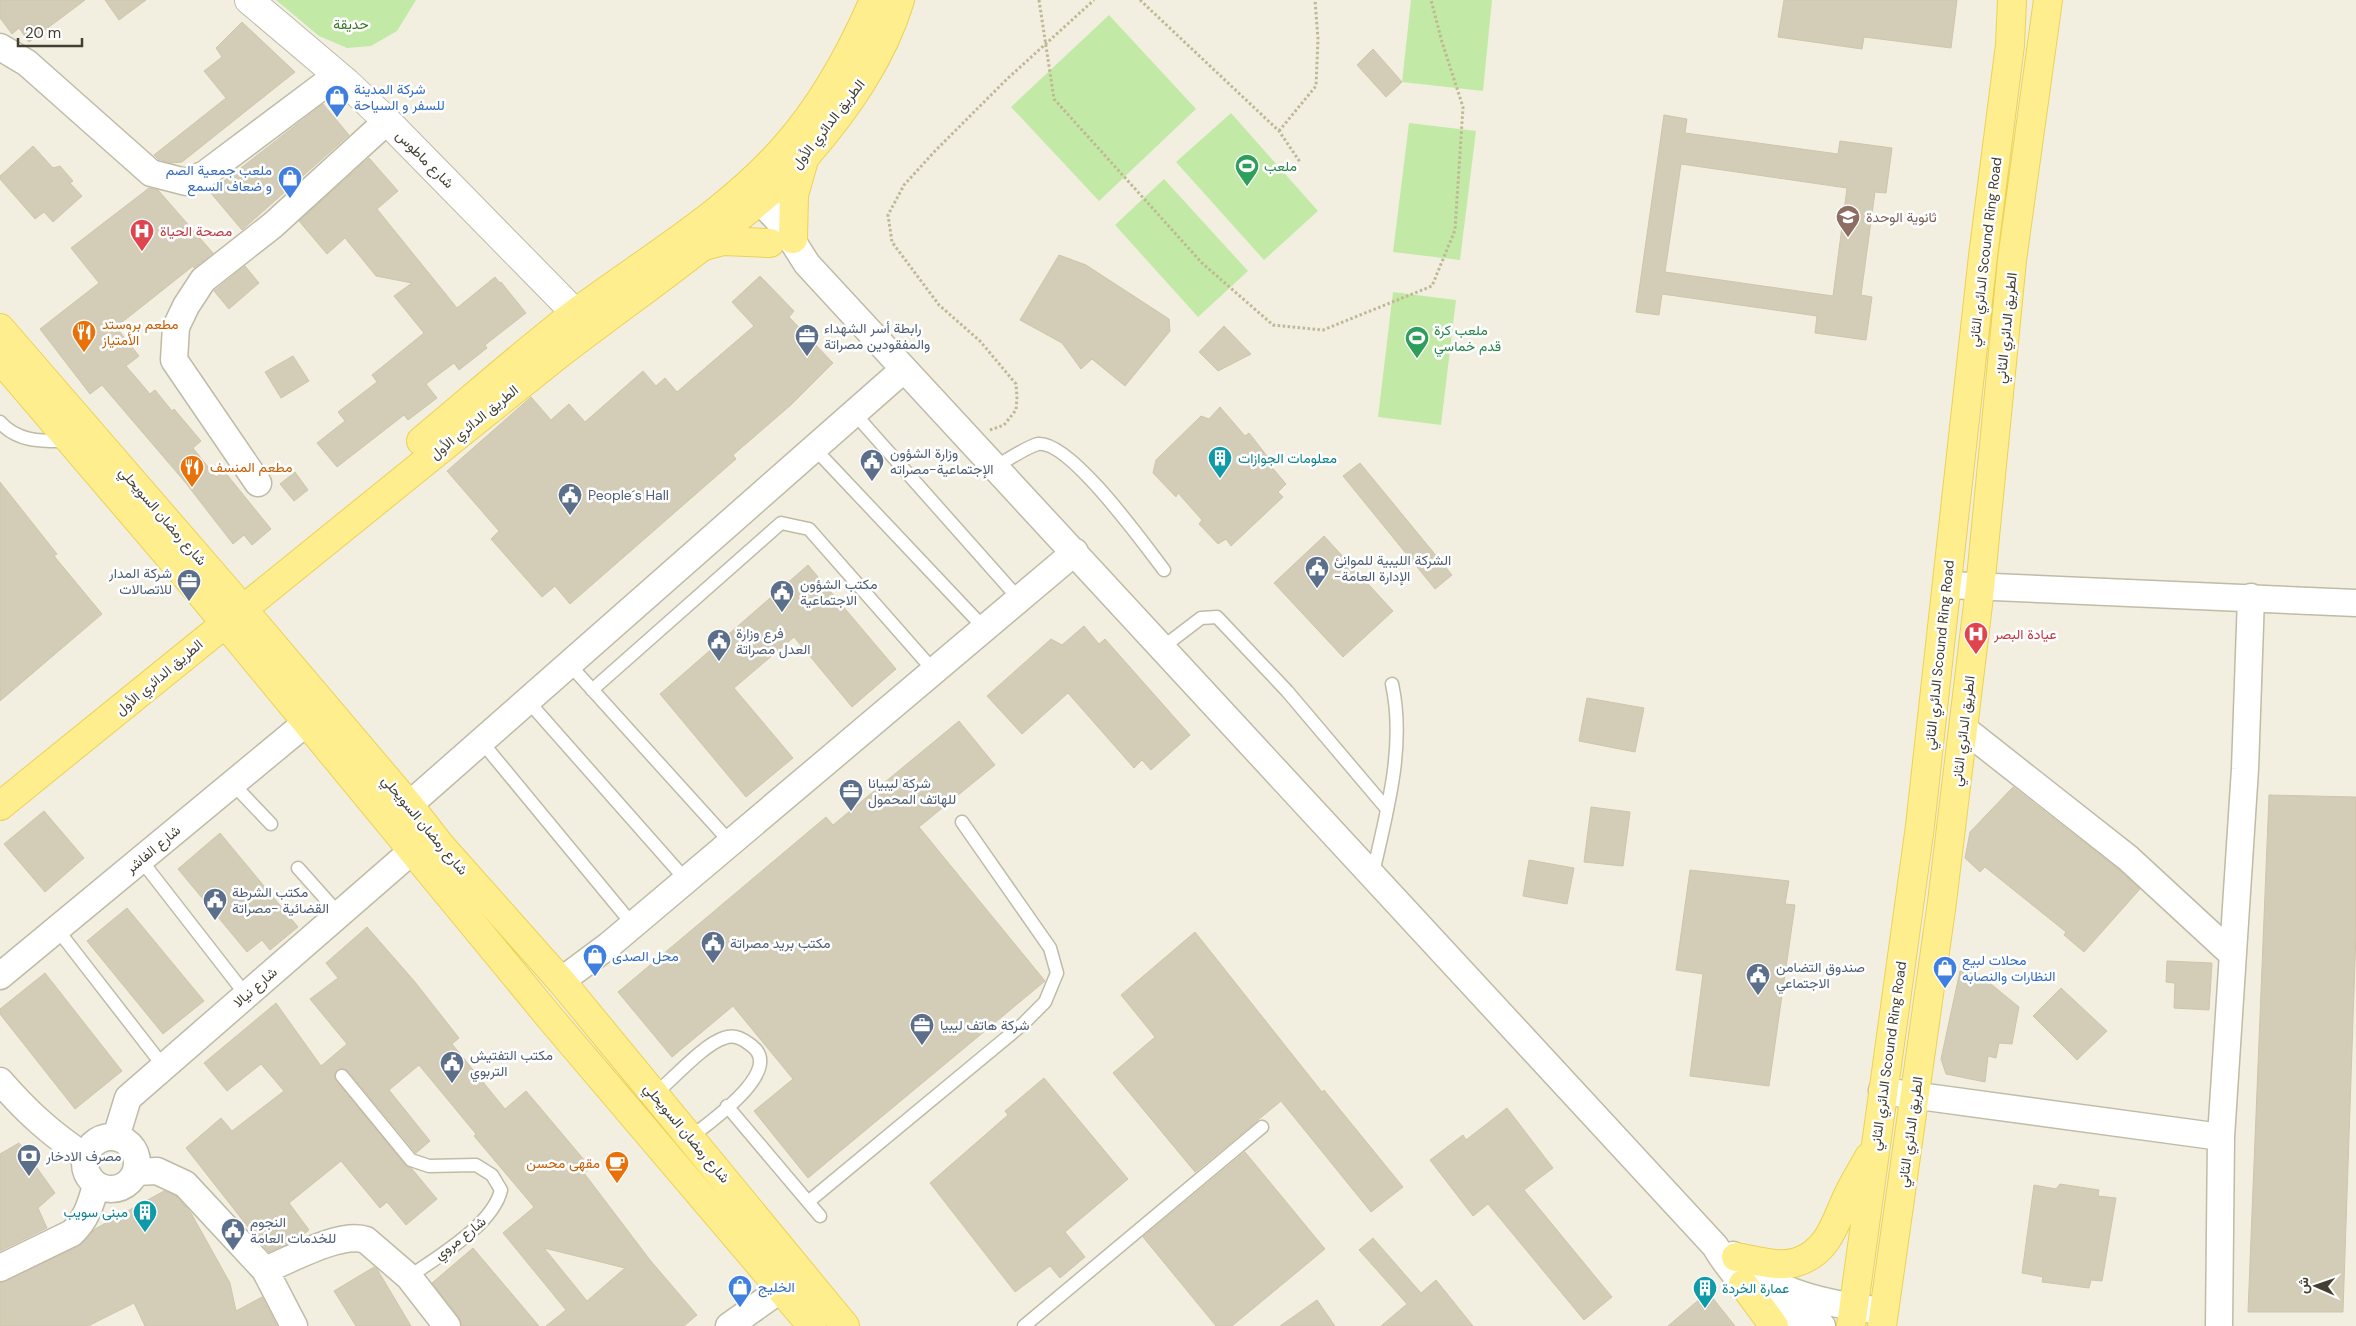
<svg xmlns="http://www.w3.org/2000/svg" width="2356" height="1326" font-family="'DM Sans',Vazirmatn,sans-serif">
	<rect width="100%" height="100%" fill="#f2efe1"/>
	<path fill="#c2eaa6" d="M276 0H416L397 31 371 46 347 48 319 36Z
		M1411 0H1492L1483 91 1402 82Z
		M1109 15 1196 109 1099 201 1011 107Z
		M1231 113 1318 211 1264 260 1176 162Z
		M1409 123 1476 131 1460 260 1393 252Z
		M1164 179 1248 271 1198 317 1115 225Z
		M1393 292 1456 300 1441 425 1378 417Z"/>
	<path fill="#d3ccb6" stroke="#cfc5a9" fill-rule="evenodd" d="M0 0H85L29 42 19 28 12 34 0 18Z
		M105 0H146L119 20Z
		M1784 0H1957L1951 48 1864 37 1862 49 1778 37Z
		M242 22 295 72 182 162 171 163 158 159 154 155 226 98 204 71 222 57 216 48Z
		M1373 49 1402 82 1386 97 1357 65Z
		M323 104 349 135 242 230 210 192Z
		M1664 115 1687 119 1685 133 1838 154 1840 141 1892 148 1886 193 1875 192 1861 295 1872 297 1866 340 1815 333 1817 316 1662 294 1659 315 1636 312ZM1681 164 1847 188 1833 296 1665 272Z
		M33 146 53 168 60 166 73 181 70 183 82 196 53 222 44 212 35 219 0 179V176Z
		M369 158 398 191 377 209 457 308 495 277 500 283 501 282 526 313 485 345 487 348 459 370 454 363 426 384 437 398 408 420 404 415 337 467 317 443 345 421 338 412 377 382 372 375 424 333 394 296 412 283 376 276 345 238 327 254 299 221Z
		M149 188 158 190 213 253 194 268 193 266 116 327 139 356 126 366 150 394 155 390 172 411 174 409 201 441 193 448 216 477 224 471 271 529 252 545 244 535 233 544 185 482 102 385 90 394 40 329 99 283 71 248Z
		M1059 255 1086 265 1169 319 1170 331 1125 386 1092 359 1081 369 1062 343 1020 320Z
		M245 266 259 283 229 309 214 291Z
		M760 276 794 311 789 317 833 363 792 404 733 455 736 459 570 604 555 586 542 597 491 539 499 531 447 471 531 397 551 420 569 404 585 422 643 371 656 386 665 378 677 392 754 326 732 302Z
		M1224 326 1251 354 1218 371 1199 352Z
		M293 356 309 381 281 398 265 372Z
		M1220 407 1245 436 1249 433 1267 456 1264 458 1286 484 1278 492 1283 497 1231 546 1226 539 1218 544 1199 524 1202 520 1178 493 1176 497 1153 473 1156 460 1201 416 1209 419Z
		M1360 463 1452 575 1435 589 1343 476Z
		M295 472 308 490 294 501 280 484Z
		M0 482 57 554 54 556 102 614 0 701Z
		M1324 536 1393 611 1343 657 1274 583Z
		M808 565 896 669 852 707 794 637 734 688 793 758 746 797 660 694Z
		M1084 626 1099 644 1105 639 1190 735 1151 770 1142 760 1134 768 1068 693 1022 734 987 696 1051 639 1062 645Z
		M1587 698 1644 708 1635 752 1579 741Z
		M959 721 995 765 919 827 1045 981 808 1178 754 1111 793 1079 733 1006 672 1057 618 992 826 817 833 825Z
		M2013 787 2118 869 2140 889 2084 952 2064 935 2066 932 1985 867 1980 872 1965 858 1970 832Z
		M2269 795 2356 797V932L2343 1312H2248Z
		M1591 807 1630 812 1623 866 1584 862Z
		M44 811 84 858 45 892 4 844Z
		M220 833 298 927 270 950 262 940 247 952 178 869Z
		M1529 860 1574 868 1567 904 1523 896Z
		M1690 870 1789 881 1785 904 1795 905 1769 1086 1690 1076 1703 974 1676 970Z
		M127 908 204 1001 163 1034 87 941Z
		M367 927 415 982 459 1038 452 1044 505 1109 526 1091 591 1168 584 1173 650 1260 697 1315 684 1326H546L566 1310 503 1233 534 1207 474 1136 476 1134 419 1065 389 1090 430 1141 416 1153 348 1071 340 1068 337 1070 334 1077 405 1165 412 1169 437 1199 406 1225 387 1202 380 1208 341 1161 289 1203 309 1230 296 1240 269 1252 259 1241 186 1148 221 1118 232 1131 284 1091 261 1064 227 1091 204 1063 276 1003 321 1066 347 1044 310 999 338 978 326 963ZM544 1248 625 1268 587 1301Z
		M1195 932 1322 1092 1324 1090 1403 1187 1371 1212 1281 1101 1195 1172 1113 1073 1155 1037 1121 995Z
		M2167 961 2212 963 2209 1010 2174 1008 2175 983 2166 982Z
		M1960 971 1980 975 2019 1007 2012 1044 1999 1043 1996 1058 1988 1056 1985 1082 1946 1074 1941 1059Z
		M45 973 122 1071 75 1109 0 1014V1009Z
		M2061 988 2107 1031 2077 1060 2033 1016Z
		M1044 1078 1128 1179 1065 1232 1085 1257 1060 1278 1050 1266 1015 1292 930 1183 1008 1115 1005 1111Z
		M1507 1108 1553 1168 1524 1190 1612 1297 1584 1320 1488 1204 1473 1216 1430 1160 1463 1135 1466 1140Z
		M19 1143 55 1193 38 1208 47 1228 0 1251V1154Z
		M1245 1152 1325 1249 1232 1326H1216L1143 1237Z
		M2060 1184 2099 1190 2098 1196 2116 1198 2102 1281 2091 1280 2089 1288 2042 1282 2043 1277 2022 1273 2034 1185 2056 1189Z
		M164 1191 176 1196 191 1213 230 1283 236 1311 262 1297 277 1326H145L134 1303 88 1326H0V1283L79 1246 95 1229Z
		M1373 1238 1421 1293 1436 1280 1473 1326H1381L1407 1304 1359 1250Z
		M473 1248 539 1326H462L459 1317 432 1283Z
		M374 1267 377 1269 411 1326H356L334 1291Z
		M1708 1292 1735 1326H1668Z
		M1317 1300 1335 1326H1280Z"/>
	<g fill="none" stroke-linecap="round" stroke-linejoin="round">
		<defs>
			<path id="service" d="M854 413 1019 599
				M0 422C18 443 45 441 69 441
				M814 448 985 629
				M994 468C1004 462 1028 446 1038 444 1070 440 1144 544 1164 570
				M1163 647 1201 618 1217 617 1287 691 1387 809
				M569 664 731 843
				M592 690 781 523 809 529 934 671
				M527 700 686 880
				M481 741 633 925
				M233 784 271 824
				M141 860 246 995
				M298 868 339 914
				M1372 877C1386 815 1406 747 1392 684
				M57 929 164 1067
				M342 1076 411 1160 429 1166 476 1165 492 1175 501 1190C493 1225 437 1257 409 1277
				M655 1094C672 1080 704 1044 724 1038 735 1034 743 1039 752 1046 785 1071 708 1123 691 1137
				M727 1106 820 1216
				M808 1202 1023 1024 1045 1002 1057 973 1050 948 962 822
				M1024 1326 1262 1127"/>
			<path id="minor" d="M0 47 27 63 151 173 186 182 205 174 337 75
				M746 186 781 223 807 264 1715 1246C1745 1296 1770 1307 1822 1326
				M258 483 174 360 176 327 186 306 203 280 273 225 387 121
				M1947 585 2356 603
				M1963 728 2128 858 2232 954
				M409 805 903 370
				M0 976 307 722
				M561 981 608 946 1075 552
				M0 1081C27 1112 51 1134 86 1157
				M1882 1091 2221 1137
				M85 1163a26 26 0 1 1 52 0a26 26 0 1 1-52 0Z
				M116 1137 128 1098 413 850
				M136 1172 157 1171 185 1184 265 1270 294 1326
				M1733 1255C1746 1263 1756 1273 1768 1280 1800 1299 1848 1307 1884 1311
				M0 1268 72 1233C86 1220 91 1204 96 1185
				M265 1270C290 1260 341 1231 366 1240L409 1277 447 1326
				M729 1326 798 1277
				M2219 1326 2221 1137 2245 769 2251 597"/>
			<path id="tertiary" d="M249 0 347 83 387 121 591 329"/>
			<path id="primary" d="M793 239 794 195 804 160
				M708 245 723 241 770 243
				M0 328 231 595 409 805 441 846 561 981 845 1326
				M0 359 200 593 551 1019 812 1326
				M421 441C473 398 524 352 578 311 648 259 727 213 785 147 823 104 851 53 874 0
				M0 806C184 656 368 507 553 359 616 310 682 265 743 214 765 196 788 178 806 156 846 110 882 59 900 0
				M1736 1257C1755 1260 1778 1268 1797 1262 1831 1251 1836 1218 1850 1191 1856 1179 1863 1168 1869 1157
				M1743 1284 1774 1326
				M1851 1326 1920 826 1983 256 2010 45 2012 0
				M1882 1326 1942 902 1980 588 2012 260 2048 0"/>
		</defs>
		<use href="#service" stroke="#c0bba6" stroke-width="15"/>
		<use href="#minor" stroke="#c0bba6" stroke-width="29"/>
		<use href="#tertiary" stroke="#c0bba6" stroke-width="30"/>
		<use href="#primary" stroke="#ebd256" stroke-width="30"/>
		<path stroke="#c0b794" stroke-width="3" stroke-dasharray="2.5 2.5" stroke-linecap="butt" d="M1039 0 1054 99 1202 263 1273 325 1323 330 1432 286 1455 230 1463 107 1442 42 1431 0
			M1140 0 1279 131 1300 162
			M1279 131 1316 86 1318 39 1315 0
			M990 430 1004 425 1016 410 1017 397 1016 384 980 341 939 305 892 242 888 215 904 185 935 151 1007 79 1094 0"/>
		<use href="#service" stroke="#fff" stroke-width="12"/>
		<use href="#minor" stroke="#fff" stroke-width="26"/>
		<use href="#tertiary" stroke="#fff" stroke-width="28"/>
		<use href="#primary" stroke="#ffee8d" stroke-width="28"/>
	</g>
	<defs>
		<symbol id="shop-pin" viewBox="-11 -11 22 30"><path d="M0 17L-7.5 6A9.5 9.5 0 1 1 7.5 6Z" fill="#3f7fe0" stroke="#fff"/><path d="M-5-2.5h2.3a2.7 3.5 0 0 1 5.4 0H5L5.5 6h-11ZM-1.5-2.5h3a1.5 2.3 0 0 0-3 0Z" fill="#fff"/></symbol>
		<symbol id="stadium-pin" viewBox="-11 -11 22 30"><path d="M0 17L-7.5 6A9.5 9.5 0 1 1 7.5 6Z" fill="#2e9e5b" stroke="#fff"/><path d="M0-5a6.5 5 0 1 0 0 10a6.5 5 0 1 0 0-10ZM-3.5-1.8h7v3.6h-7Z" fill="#fff"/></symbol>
		<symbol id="school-pin" viewBox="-11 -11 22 30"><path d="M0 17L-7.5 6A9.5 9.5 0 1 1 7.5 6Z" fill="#8d6e63" stroke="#fff"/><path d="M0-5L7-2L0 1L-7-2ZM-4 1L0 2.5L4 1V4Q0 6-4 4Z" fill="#fff"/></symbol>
		<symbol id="hospital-pin" viewBox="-11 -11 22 30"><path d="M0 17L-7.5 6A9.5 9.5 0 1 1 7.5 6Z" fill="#e0444e" stroke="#fff"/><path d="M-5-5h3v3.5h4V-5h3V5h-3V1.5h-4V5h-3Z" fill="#fff"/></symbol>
		<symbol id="restaurant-pin" viewBox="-11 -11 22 30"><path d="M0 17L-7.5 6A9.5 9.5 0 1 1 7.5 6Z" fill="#e8710a" stroke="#fff"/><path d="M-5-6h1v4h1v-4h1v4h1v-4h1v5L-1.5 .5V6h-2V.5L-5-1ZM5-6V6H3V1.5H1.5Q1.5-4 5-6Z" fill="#fff"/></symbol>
		<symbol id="office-pin" viewBox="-11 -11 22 30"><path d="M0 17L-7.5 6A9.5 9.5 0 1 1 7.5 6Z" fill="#5c6f8a" stroke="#fff"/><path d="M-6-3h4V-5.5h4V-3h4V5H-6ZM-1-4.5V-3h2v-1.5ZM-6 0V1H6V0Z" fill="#fff"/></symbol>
		<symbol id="building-pin" viewBox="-11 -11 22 30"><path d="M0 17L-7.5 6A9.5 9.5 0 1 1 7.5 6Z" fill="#0f9aa8" stroke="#fff"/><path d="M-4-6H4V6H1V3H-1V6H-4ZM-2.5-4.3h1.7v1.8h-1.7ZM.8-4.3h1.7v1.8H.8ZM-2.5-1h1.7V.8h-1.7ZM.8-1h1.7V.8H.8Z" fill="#fff"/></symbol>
		<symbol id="civic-pin" viewBox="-11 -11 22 30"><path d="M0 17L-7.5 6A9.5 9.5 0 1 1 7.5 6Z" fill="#5c6f8a" stroke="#fff"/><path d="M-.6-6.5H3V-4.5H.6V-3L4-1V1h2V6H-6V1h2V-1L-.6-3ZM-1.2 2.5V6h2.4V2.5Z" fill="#fff"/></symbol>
		<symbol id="bank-pin" viewBox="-11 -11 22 30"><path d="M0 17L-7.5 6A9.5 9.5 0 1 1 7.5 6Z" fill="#5c6f8a" stroke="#fff"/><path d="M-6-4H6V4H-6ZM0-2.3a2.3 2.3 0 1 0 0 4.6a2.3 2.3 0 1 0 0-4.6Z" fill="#fff"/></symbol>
		<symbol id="cafe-pin" viewBox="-11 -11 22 30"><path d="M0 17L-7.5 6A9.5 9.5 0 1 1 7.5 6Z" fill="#e8710a" stroke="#fff"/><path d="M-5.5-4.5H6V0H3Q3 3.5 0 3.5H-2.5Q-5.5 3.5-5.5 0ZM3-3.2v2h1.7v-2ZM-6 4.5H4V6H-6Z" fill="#fff"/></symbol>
	</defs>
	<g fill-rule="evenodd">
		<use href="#shop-pin" x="323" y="83" width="28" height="38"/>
		<use href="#stadium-pin" x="1233" y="152" width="28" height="38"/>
		<use href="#shop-pin" x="276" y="164" width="28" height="38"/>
		<use href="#school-pin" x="1834" y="203" width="28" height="38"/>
		<use href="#hospital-pin" x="128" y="217" width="28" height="38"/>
		<use href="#restaurant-pin" x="70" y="318" width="28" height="38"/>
		<use href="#office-pin" x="793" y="322" width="28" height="38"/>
		<use href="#stadium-pin" x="1403" y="324" width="28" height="38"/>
		<use href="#building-pin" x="1206" y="444" width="28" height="38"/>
		<use href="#civic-pin" x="858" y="447" width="28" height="38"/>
		<use href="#restaurant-pin" x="178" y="453" width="28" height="38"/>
		<use href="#civic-pin" x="556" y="481" width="28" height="38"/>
		<use href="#civic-pin" x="1303" y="554" width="28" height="38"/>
		<use href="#office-pin" x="175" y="567" width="28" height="38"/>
		<use href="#civic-pin" x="768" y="578" width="28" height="38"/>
		<use href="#hospital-pin" x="1962" y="620" width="28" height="38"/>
		<use href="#civic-pin" x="705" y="627" width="28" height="38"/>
		<use href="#office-pin" x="837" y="777" width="28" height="38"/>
		<use href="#civic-pin" x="201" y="886" width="28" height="38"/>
		<use href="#civic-pin" x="699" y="929" width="28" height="38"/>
		<use href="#shop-pin" x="581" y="942" width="28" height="38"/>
		<use href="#shop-pin" x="1931" y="954" width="28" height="38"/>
		<use href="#civic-pin" x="1744" y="961" width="28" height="38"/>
		<use href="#office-pin" x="908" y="1011" width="28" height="38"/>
		<use href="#civic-pin" x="438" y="1049" width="28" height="38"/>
		<use href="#bank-pin" x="15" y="1142" width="28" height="38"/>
		<use href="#cafe-pin" x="603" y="1149" width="28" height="38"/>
		<use href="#building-pin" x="131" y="1198" width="28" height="38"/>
		<use href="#civic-pin" x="219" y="1216" width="28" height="38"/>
		<use href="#shop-pin" x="726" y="1273" width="28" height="38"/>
		<use href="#building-pin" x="1691" y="1274" width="28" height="38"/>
	</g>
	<g text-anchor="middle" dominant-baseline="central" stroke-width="5" stroke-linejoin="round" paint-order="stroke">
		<g font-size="14" fill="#377822" stroke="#fff">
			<text x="351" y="24">حديقة</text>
		</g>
		<g font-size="14" fill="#366cbe" stroke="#fff" text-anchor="start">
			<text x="354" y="89">شركة المدينة<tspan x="354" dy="16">للسفر و السياحة</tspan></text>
			<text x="272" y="170" text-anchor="end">ملعب جمعية الصم<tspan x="272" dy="16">و ضعاف السمع</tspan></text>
			<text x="612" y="956">محل الصدى</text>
			<text x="1962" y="960">محلات لبيع<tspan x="1962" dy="16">النظارات والنصابه</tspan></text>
			<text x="758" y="1287">الخليج</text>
		</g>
		<g font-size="14" fill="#433f32" stroke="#fff">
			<text transform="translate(828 124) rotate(-52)">الطريق الدائري الأول</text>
			<text transform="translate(425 159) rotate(45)">شارع ماطوس</text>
			<text transform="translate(1985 252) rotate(-83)">الدائري الثاني Scound Ring Road</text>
			<text transform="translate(2006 328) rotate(-84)">الطريق الدائري الثاني</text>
			<text transform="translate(474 422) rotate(-39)">الطريق الدائري الأول</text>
			<text transform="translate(163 516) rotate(49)">شارع رمضان السويحلي</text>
			<text transform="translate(1939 655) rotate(-84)">الدائري الثاني Scound Ring Road</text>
			<text transform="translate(159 677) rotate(-40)">الطريق الدائري الأول</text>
			<text transform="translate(1963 731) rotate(-83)">الطريق الدائري الثاني</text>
			<text transform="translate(425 825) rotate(50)">شارع رمضان السويحلي</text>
			<text transform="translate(153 849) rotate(-40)">شارع الفاشر</text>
			<text transform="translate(255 987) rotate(-41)">شارع نيالا</text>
			<text transform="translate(1888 1056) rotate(-82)">الدائري الثاني Scound Ring Road</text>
			<text transform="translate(1910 1132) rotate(-82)">الطريق الدائري الثاني</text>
			<text transform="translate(687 1133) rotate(50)">شارع رمضان السويحلي</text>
			<text transform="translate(460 1238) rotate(-38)">شارع مروي</text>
		</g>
		<g font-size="14" fill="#27864d" stroke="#fff" text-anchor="start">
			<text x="1264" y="166">ملعب</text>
			<text x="1434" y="330">ملعب كرة<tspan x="1434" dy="16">قدم خماسي</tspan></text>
		</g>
		<g font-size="14" fill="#785e54" stroke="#fff" text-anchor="start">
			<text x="1866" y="217">ثانوية الوحدة</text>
		</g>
		<g font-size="14" fill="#be3a42" stroke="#fff" text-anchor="start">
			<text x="160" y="231">مصحة الحياة</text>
			<text x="1994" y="634">عيادة البصر</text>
		</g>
		<g font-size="14" fill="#c56008" stroke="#fff" text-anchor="start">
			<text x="102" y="324">مطعم بروستد<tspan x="102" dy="16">الأمتياز</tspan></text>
			<text x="210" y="467">مطعم المنسف</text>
			<text x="600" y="1163" text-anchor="end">مقهى محسن</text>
		</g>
		<g font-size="14" fill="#4e5e75" stroke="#fff" text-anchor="start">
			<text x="824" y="328">رابطة أسر الشهداء<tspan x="824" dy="16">والمفقودين مصراتة</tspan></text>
			<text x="890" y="453">وزارة الشؤون<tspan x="890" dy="16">الإجتماعية-مصراته</tspan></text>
			<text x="588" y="495">People´s Hall</text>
			<text x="1334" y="560">الشركة الليبية للموانئ<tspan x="1334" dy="16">-الإدارة العامة</tspan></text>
			<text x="172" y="573" text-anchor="end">شركة المدار<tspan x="172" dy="16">للاتصالات</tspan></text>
			<text x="800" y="584">مكتب الشؤون<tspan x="800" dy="16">الاجتماعية</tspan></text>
			<text x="736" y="633">فرع وزارة<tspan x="736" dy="16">العدل مصراتة</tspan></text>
			<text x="868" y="783">شركة ليبيانا<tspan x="868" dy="16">للهاتف المحمول</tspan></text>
			<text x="232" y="892">مكتب الشرطة<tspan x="232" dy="16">القضائية -مصراتة</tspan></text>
			<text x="730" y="943">مكتب بريد مصراتة</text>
			<text x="1776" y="967">صندوق التضامن<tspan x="1776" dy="16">الاجتماعي</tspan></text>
			<text x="940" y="1025">شركة هاتف ليبيا</text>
			<text x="470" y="1055">مكتب التفتيش<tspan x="470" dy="16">التربوي</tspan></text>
			<text x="46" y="1156">مصرف الادخار</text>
			<text x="250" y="1222">النجوم<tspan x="250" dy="16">للخدمات العامة</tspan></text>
		</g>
		<g font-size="14" fill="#0d838f" stroke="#fff" text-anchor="start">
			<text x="1238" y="458">معلومات الجوازات</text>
			<text x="128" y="1212" text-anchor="end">مبنى سويب</text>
			<text x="1722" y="1288">عمارة الخردة</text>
		</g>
	</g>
	<g transform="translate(2316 1286) rotate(272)" stroke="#ffffff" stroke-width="4" paint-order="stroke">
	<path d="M0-4L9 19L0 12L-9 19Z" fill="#433f32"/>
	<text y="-8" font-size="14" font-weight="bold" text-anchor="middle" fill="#433f32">ش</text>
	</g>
	<path d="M18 38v8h64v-8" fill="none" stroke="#433f32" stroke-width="2.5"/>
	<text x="25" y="38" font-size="15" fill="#433f32" stroke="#ffffff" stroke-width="4" paint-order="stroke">20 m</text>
</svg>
